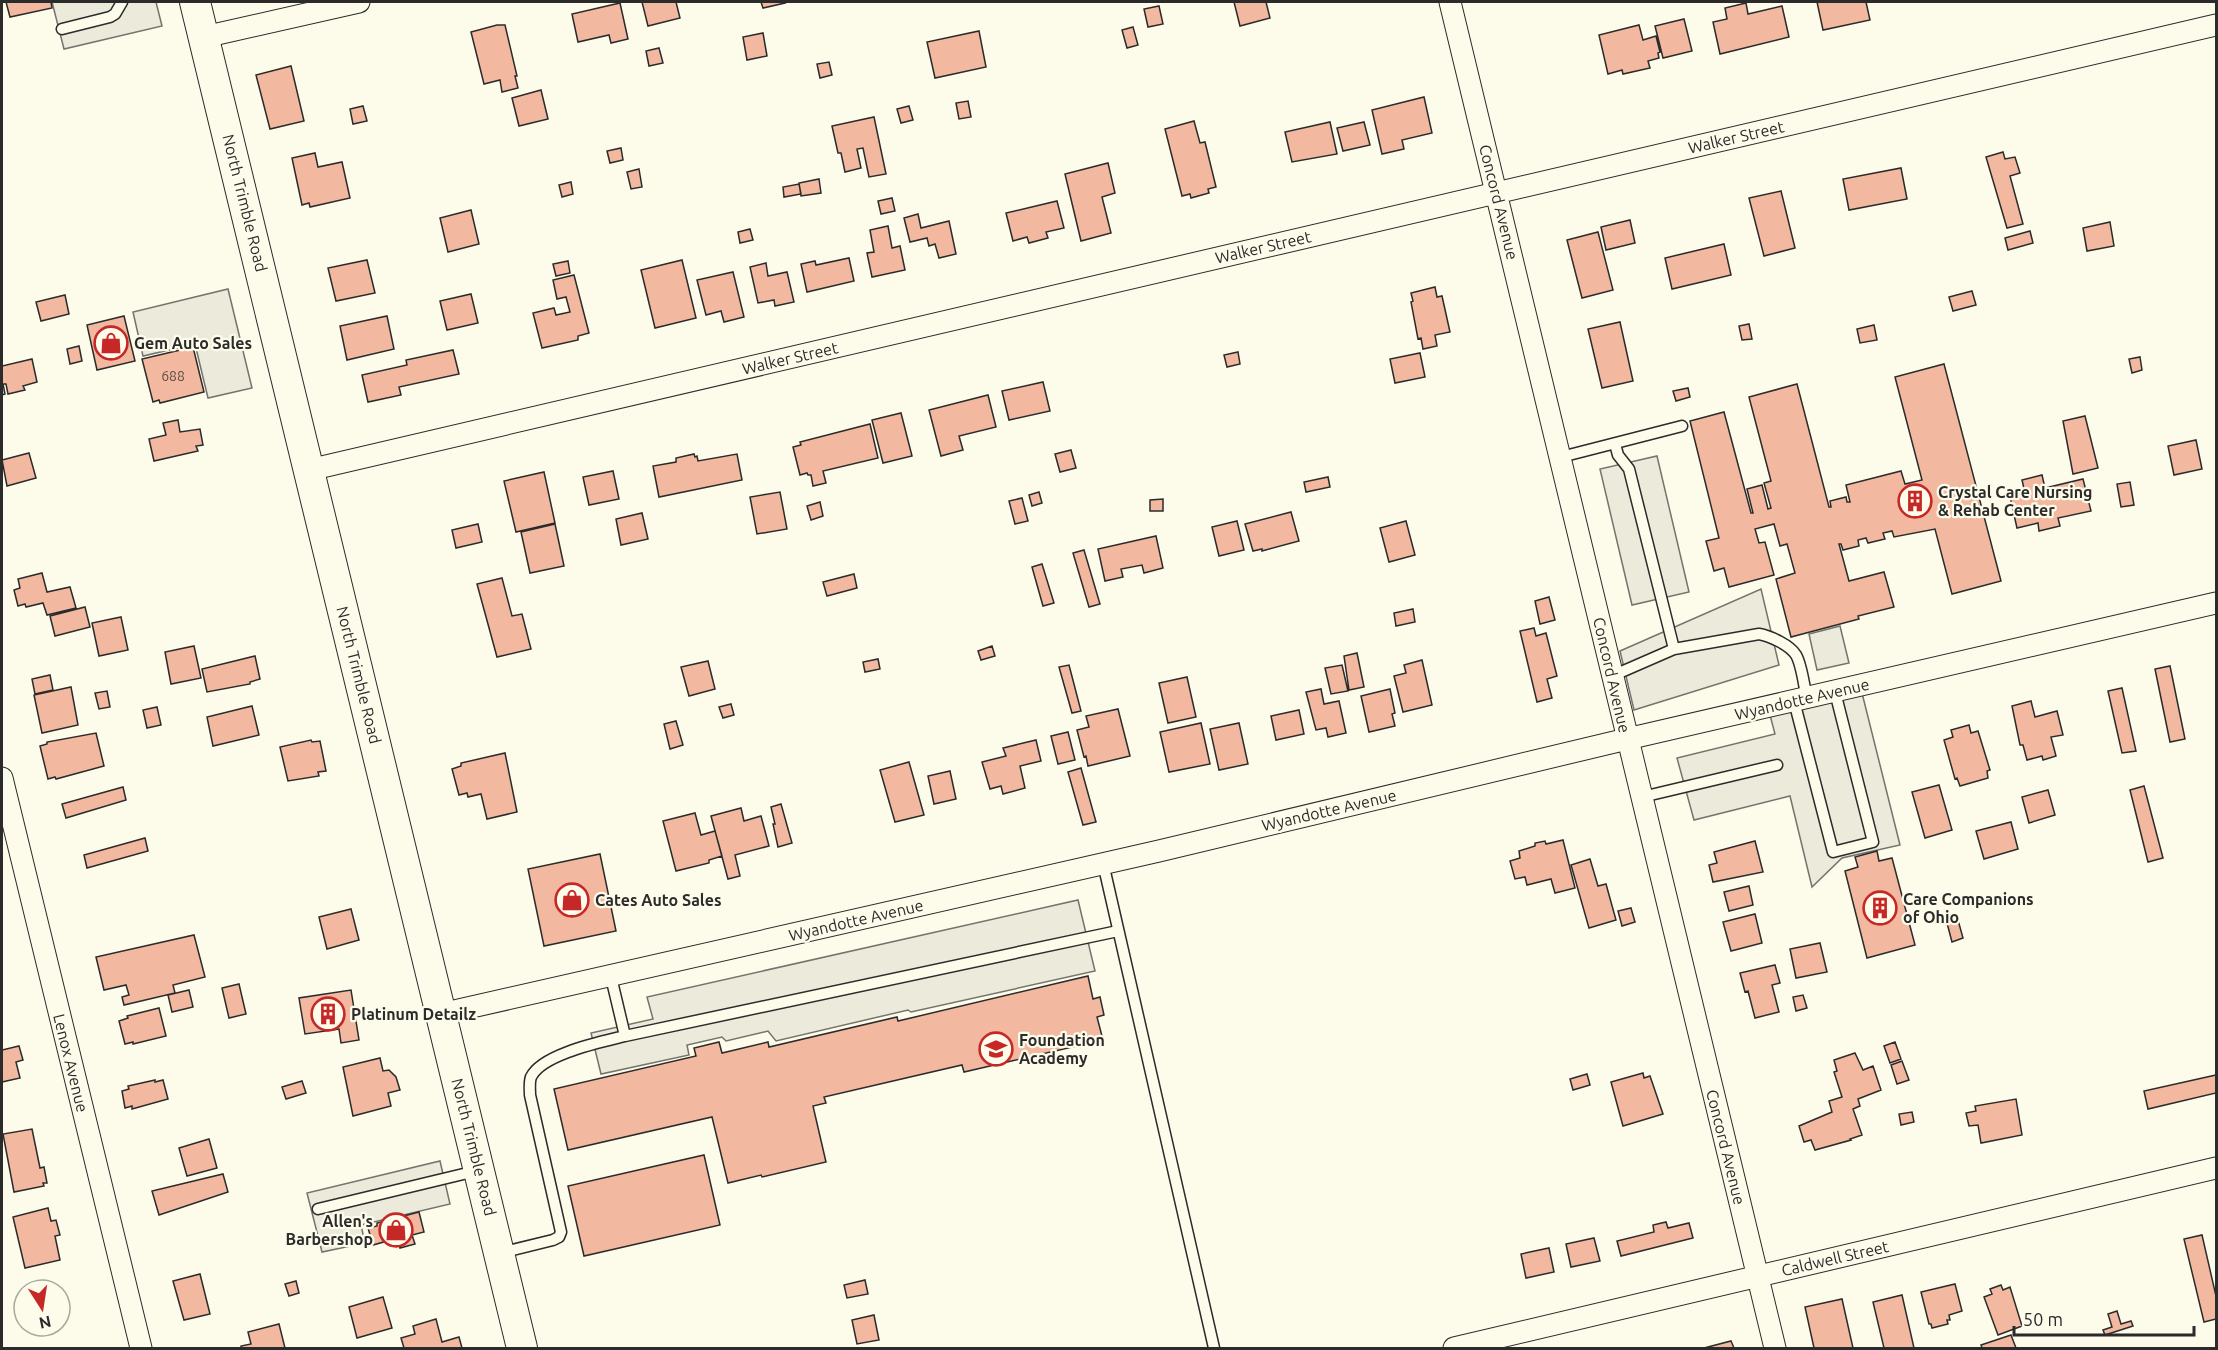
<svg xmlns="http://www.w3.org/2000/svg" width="2218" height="1350" font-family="Ubuntu,sans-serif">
	<rect width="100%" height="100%" fill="#fdfbea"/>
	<path fill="#eceadb" stroke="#74746e" stroke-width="1.5" d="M52 2H156L162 26 64 49Z
		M228 289 252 388 208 398 195 344 143 356 133 312Z
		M1657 456 1689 592 1632 605 1600 469Z
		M1761 589 1779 665 1634 710 1620 651Z
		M1840 626 1849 663 1817 670 1809 634Z
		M1862 693 1900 845 1842 858 1812 887 1790 796 1694 820 1677 758 1775 734 1770 715Z
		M1078 900 1095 971 911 1012 908 1010 776 1041 768 1031 726 1041 722 1037 687 1045 689 1055 601 1074 591 1033 653 1019 647 997Z
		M440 1161 450 1204 361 1225 365 1243 322 1252 307 1193Z"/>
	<path fill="#f2b8a0" stroke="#2b2b2b" stroke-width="1.5" d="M6 2H51L52 8 10 17Z
		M642 2H676L680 18 648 26Z
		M761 2H784L785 3 763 8Z
		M1234 2H1266L1270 18 1240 26Z
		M1817 2H1866L1870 20 1823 30Z
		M620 3 628 39 611 43 609 35 578 42 572 14Z
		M1746 3 1748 14 1782 6 1789 37 1720 54 1713 22 1727 19 1725 8Z
		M1159 6 1163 24 1148 27 1144 9Z
		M1684 19 1692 51 1663 58 1655 26Z
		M497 25H505L517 76H515L518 88 502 92 500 80 484 84 471 32Z
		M1639 25 1643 40 1656 36 1660 52 1658 53 1659 58 1648 61 1650 68 1623 74 1622 70 1608 74 1599 35Z
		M1133 27 1138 45 1127 48 1122 30Z
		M979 31 986 67 935 78 927 42Z
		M763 33 767 56 747 60 743 37Z
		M659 48 663 63 649 66 646 51Z
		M829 62 832 75 820 78 817 64Z
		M291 66 304 121 270 129 256 75Z
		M541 90 548 119 519 126 512 98Z
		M1424 97 1432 133 1402 140 1404 149 1382 154 1372 110Z
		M968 101 971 117 959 119 956 103Z
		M363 106 367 121 353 124 350 109Z
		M909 106 913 120 901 123 897 109Z
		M874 117 886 174 869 177 863 148 857 149 861 168 845 172 841 153H838L832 126Z
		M1194 121 1200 143 1205 142 1216 187 1208 189 1209 193 1191 198 1190 194 1182 196 1165 129Z
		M1330 122 1337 154 1292 162 1285 132Z
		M1364 122 1370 145 1343 151 1337 128Z
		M621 148 623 160 610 163 607 151Z
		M2003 152 2005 159 2015 157 2020 173 2010 176 2023 224 2007 228 1986 157Z
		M315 153 318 167 342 162 350 198 310 207 309 203 302 205 292 158Z
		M1108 163 1115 193 1102 197 1111 233 1081 241 1065 174Z
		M1901 168 1907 199 1849 210 1843 179Z
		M639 169 642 187 631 189 627 172Z
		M819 179 821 193 801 196 799 183Z
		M571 182 573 194 562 197 559 185Z
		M799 184 801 194 784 197 783 187Z
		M1781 191 1795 248 1764 256 1749 198Z
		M892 198 895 211 881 214 878 201Z
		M1057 201 1064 228 1046 232 1048 238 1029 243 1027 237 1013 241 1006 213Z
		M471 210 479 244 448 252 440 218Z
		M918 214 921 228 949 221 956 254 939 258 935 244 929 246 927 238 910 242 904 218Z
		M1630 220 1635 243 1606 250 1601 227Z
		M2110 222 2114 246 2087 251 2083 228Z
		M888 226 892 248 900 246 905 270 872 277 867 253 874 252 870 230Z
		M750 229 753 240 740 243 738 232Z
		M2030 231 2033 243 2008 250 2005 238Z
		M1598 232 1613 290 1582 298 1567 240Z
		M1724 244 1731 275 1672 289 1665 258Z
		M849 258 854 281 807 292 801 264 815 261 816 265Z
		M367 260 375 293 336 301 328 268Z
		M682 260 696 318 655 328 641 270Z
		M568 261 570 273 556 276 553 264Z
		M766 263 768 276 787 272 794 302 775 306 774 300 758 303 750 267Z
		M733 272 744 317 724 322 721 311 706 315 697 280Z
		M574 275 589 333 578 336V340L542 348 533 313 554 308 556 315 570 312 566 297 557 299 553 280Z
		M1435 287 1437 297 1442 296 1450 332 1435 335 1437 346 1423 349 1421 338 1418 339 1411 302 1413 301 1411 293Z
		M1972 291 1976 305 1953 311 1949 297Z
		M471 294 478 323 447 330 440 301Z
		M65 295 69 314 41 321 36 302Z
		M124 316 135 361 97 370 87 325Z
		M387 316 394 349 347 360 340 326Z
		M1620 322 1633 381 1602 388 1588 329Z
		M1749 324 1752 339 1742 340 1739 326Z
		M1874 325 1877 340 1860 343 1857 329Z
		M79 346 82 361 70 364 67 349Z
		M193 347 204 392 160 403 159 400 153 402 142 359Z
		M453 350 459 374 399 387 401 395 368 402 362 375 407 365 406 360Z
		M1238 352 1240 364 1227 367 1224 355Z
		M1420 353 1425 377 1395 383 1390 359Z
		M2140 357 2142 370 2132 373 2129 359Z
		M32 359 37 382 23 386 25 390 8 394 6 384H3L5 394 2 395V366Z
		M1944 364 2001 581 1952 594 1935 529 1894 537 1892 531 1883 533 1885 539 1868 543 1866 538 1858 540 1859 546 1843 550 1841 544H1839L1849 581 1884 572 1894 607 1858 616 1859 619 1791 637 1776 579 1795 573 1787 544 1780 546 1774 524 1755 529 1759 543 1765 542 1774 575 1729 587 1724 568 1714 571 1706 541 1719 538 1690 421 1724 412 1751 513H1753L1747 489 1762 485 1768 509 1771 508 1764 483 1771 481 1749 397 1797 384 1829 507H1831L1830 501 1846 497 1847 502H1850L1846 485 1901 471 1905 484 1922 480 1895 377Z
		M1043 382 1050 411 1009 420 1002 391Z
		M1688 388 1690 397 1676 401 1673 391Z
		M988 395 996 427 959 436 963 450 941 456 929 410Z
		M901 413 912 456 883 463 872 420Z
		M2085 416 2098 468 2073 474 2063 421Z
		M178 420 180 432 200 429 203 445 196 446 198 451 154 461 149 439 166 435 163 423Z
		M870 424 878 458 823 471 826 483 813 486 811 475H808L807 473 800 475 793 447 801 445 800 442Z
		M2196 440 2202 469 2174 475 2168 446Z
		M1071 450 1076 468 1060 472 1055 454Z
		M29 453 36 478 7 486 2 460Z
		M694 454 695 457 697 456 698 461 737 454 742 480 659 497 653 466 676 462V458Z
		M613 471 619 499 589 505 583 477Z
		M544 472 555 523 516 532 504 481Z
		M2042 475 2045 488 2083 479 2091 511 2058 518 2060 526 2039 531 2038 523 2017 528 2010 497 2025 493 2022 480Z
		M1328 477 1330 487 1306 492 1304 482Z
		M2130 482 2134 505 2121 507 2117 484Z
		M780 492 787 529 757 534 750 497Z
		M1039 492 1042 503 1032 506 1029 495Z
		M1022 498 1028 521 1015 524 1009 501Z
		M1163 499V511H1150V500Z
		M820 502 823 516 811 520 807 506Z
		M1291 512 1299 541 1262 551V549L1253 551 1245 524Z
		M642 513 648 539 621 545 616 519Z
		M1237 521 1244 550 1219 556 1212 527Z
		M1406 521 1415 555 1389 562 1380 528Z
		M478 524 482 542 456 548 452 530Z
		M555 524 564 566 530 573 521 532Z
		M1156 536 1163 568 1144 573 1142 565 1121 569 1123 577 1105 581 1098 549Z
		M1084 550 1100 604 1089 607 1073 553Z
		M1042 564 1054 603 1043 606 1032 567Z
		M42 573 47 592 70 587 76 608 47 615 43 603 26 607 25 604 18 606 14 590 20 588 18 579Z
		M854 574 857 588 827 596 823 582Z
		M502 578 512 616 522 614 531 649 497 657 477 584Z
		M1549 597 1555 620 1540 624 1535 601Z
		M85 607 90 627 55 636 50 616Z
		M1413 609 1415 622 1396 626 1394 613Z
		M121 617 128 650 99 656 92 623Z
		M1534 628 1536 636 1546 633 1557 676 1547 679 1552 698 1537 702 1520 631Z
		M194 646 201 678 171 684 165 652Z
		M992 646 995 656 981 660 978 651Z
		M1357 653 1364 687 1349 690 1344 656Z
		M255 656 260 679 250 682V684L207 692 202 669Z
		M878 659 880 669 865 672 863 662Z
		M1422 660 1432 705 1403 712 1394 676 1406 673 1404 665Z
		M708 661 715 689 689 696 681 667Z
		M1069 665 1081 711 1072 713 1059 667Z
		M1342 665 1348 691 1331 694 1325 668Z
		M2170 666 2185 739 2170 742 2155 669Z
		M50 675 53 690 35 694 32 679Z
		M1187 677 1196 717 1168 723 1159 683Z
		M71 687 78 725 42 733 34 695Z
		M2122 688 2136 751 2122 753 2108 691Z
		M1321 689 1324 704 1339 701 1346 733 1328 737 1326 728 1316 730 1306 692Z
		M1390 689 1395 713 1392 714 1395 726 1369 732 1361 696Z
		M107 691 110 707 99 709 95 693Z
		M2031 701 2035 717 2057 711 2063 735 2051 737 2056 756 2043 760 2042 756 2027 760 2023 745H2020L2012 706Z
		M731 704 734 715 723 718 719 707Z
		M252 706 259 735 213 746 207 717Z
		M157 707 161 725 147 728 143 710Z
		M1118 709 1130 756 1088 766 1086 756 1084 757 1077 730 1089 727 1086 716Z
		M1299 710 1304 734 1276 740 1271 716Z
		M676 721 683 745 670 749 664 724Z
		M1201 723 1210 764 1169 772 1160 732Z
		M1239 723 1248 764 1219 770 1210 729Z
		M1969 725 1971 733 1978 731 1990 770 1987 771 1988 778 1960 786 1957 778 1955 779 1944 740 1953 737 1951 730Z
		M1068 732 1075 760 1058 764 1051 736Z
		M96 733 104 766 56 779 55 777 48 779 40 746 47 744V742Z
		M311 740 312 742 320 741 326 771 318 772 319 776 288 781 280 747Z
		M1036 740 1041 761 1020 766 1025 788 1003 794 1001 786 990 789 982 762 1006 756 1003 748Z
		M505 753 517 812 487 819 481 794 468 797 467 793 459 795 452 769 461 766V763Z
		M909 762 924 815 895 822 880 770Z
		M1081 768 1096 822 1083 825 1068 772Z
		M950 771 956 799 934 804 928 776Z
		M1939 785 1952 830 1925 838 1912 792Z
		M2144 786 2163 858 2148 862 2130 790Z
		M123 787 126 800 66 818 62 804Z
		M2048 790 2055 815 2029 823 2022 797Z
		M781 804 792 843 778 847 773 824H775L771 807Z
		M741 808 744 821 761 816 769 846 735 855 740 876 728 879 711 816Z
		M695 813 701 835 715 831 722 856 709 860V863L676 871 663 821Z
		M2011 822 2018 849 1984 859 1976 831Z
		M145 838 148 851 87 868 84 855Z
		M1563 840 1575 888 1555 893 1551 879 1527 885 1525 877 1515 879 1510 861 1520 858 1519 851 1535 846V843L1545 841 1546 844Z
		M1755 841 1763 872 1713 882 1709 865 1717 863 1714 852Z
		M1877 851 1879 861 1892 858 1915 945 1867 958 1845 871 1858 867 1855 857Z
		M600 854 616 931 544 946 528 869Z
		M1590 859 1598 886 1606 884 1616 920 1589 928 1571 865Z
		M1749 886 1753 905 1729 911 1724 892Z
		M1631 908 1635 922 1622 926 1618 911Z
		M351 909 359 940 327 949 319 917Z
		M1755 914 1762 943 1731 951 1723 922Z
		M1958 920 1963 938 1952 942 1947 923Z
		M194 935 205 977 173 985 175 993 124 1005 122 997 129 995 126 985 104 990 96 957Z
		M1820 943 1827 972 1796 978 1790 949Z
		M1775 965 1780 983 1772 985 1779 1012 1755 1018 1748 991 1745 992 1740 973Z
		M1088 976 1093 999 1100 997 1104 1015 1097 1017 1103 1040 964 1072 962 1065 824 1097 826 1103 813 1106 826 1162 762 1177 761 1175 728 1183 712 1117 568 1150 554 1089 696 1056 694 1048 719 1042 722 1053 768 1042 769 1047 897 1017 898 1021Z
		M239 984 246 1014 229 1018 222 988Z
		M189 990 193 1007 172 1012 168 995Z
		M351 990 359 1040 341 1043 339 1029 305 1034 299 998Z
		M1803 995 1807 1008 1796 1011 1793 997Z
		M159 1008 166 1036 133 1044V1042L125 1044 119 1021 128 1018 127 1016Z
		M1895 1042 1901 1059 1890 1063 1884 1046Z
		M19 1046 23 1060 16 1062 20 1078 2 1082V1050Z
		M1855 1053 1863 1070 1873 1066 1881 1090 1858 1099 1860 1106 1853 1109 1862 1135 1850 1139 1851 1140 1815 1150 1811 1140 1804 1142 1799 1126 1832 1112 1829 1101 1842 1097 1834 1072 1837 1071 1834 1060Z
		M380 1058 383 1071 389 1070 396 1077 400 1090 388 1093 391 1106 353 1116 343 1067Z
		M1902 1061 1909 1080 1897 1084 1891 1065Z
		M1643 1073 1644 1078 1650 1076 1663 1114 1623 1126 1611 1082Z
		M1587 1074 1590 1085 1573 1090 1570 1079Z
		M2216 1075V1093L2148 1109 2144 1091Z
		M155 1080V1082L163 1080 168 1099 132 1109V1106L125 1108 122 1091 129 1089 128 1086Z
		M302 1081 306 1093 286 1099 282 1087Z
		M2016 1099 2022 1135 1981 1143 1978 1125 1969 1126 1966 1113 1976 1111 1975 1106Z
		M1912 1112 1914 1122 1901 1125 1899 1114Z
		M32 1129 40 1168 44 1167 47 1183H43L44 1186 14 1192 3 1134Z
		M209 1139 217 1168 187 1176 179 1148Z
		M704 1155 720 1225 584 1256 568 1186Z
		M223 1174 228 1192 159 1215 152 1191Z
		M48 1208 51 1221 56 1220 60 1235 55 1236 60 1260 25 1268 13 1217Z
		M419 1212 424 1232 412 1235 415 1244 400 1248 398 1238 373 1245 368 1228 377 1226V1223Z
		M1666 1222 1668 1228 1689 1223 1693 1238 1621 1256 1617 1241 1654 1232 1653 1225Z
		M2202 1235 2216 1296V1319L2204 1322 2184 1239Z
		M1594 1238 1600 1261 1571 1267 1566 1244Z
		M1549 1248 1554 1272 1526 1278 1521 1254Z
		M200 1274 210 1314 184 1320 173 1281Z
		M865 1280 868 1294 847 1298 844 1285Z
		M296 1281 299 1293 289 1296 285 1284Z
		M1955 1284 1962 1311 1949 1315 1950 1320H1947L1948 1324 1932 1328 1931 1324H1929L1921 1292Z
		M2001 1285 2003 1290 2010 1287 2022 1326 1998 1335 1984 1297 1992 1294 1990 1289Z
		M1902 1295 1914 1348H1884L1873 1302Z
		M383 1297 392 1328 357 1338 349 1307Z
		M1842 1299 1853 1348H1814L1805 1307Z
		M2117 1311 2121 1324 2131 1321 2133 1326 2105 1335 2103 1330 2112 1327 2108 1314Z
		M874 1315 879 1340 857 1344 852 1320Z
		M436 1319 442 1342 459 1337 462 1348H404L401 1338 415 1334 413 1326Z
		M279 1324 285 1348H241V1346L251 1344 248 1332Z
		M2011 1335 2016 1348H1982L1981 1345Z
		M1731 1341 1734 1348H1704Z"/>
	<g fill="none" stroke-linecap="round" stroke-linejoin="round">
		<defs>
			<path id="service" d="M62 29 110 17 115 14 122 2
				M1615 444 1618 455 1629 469 1674 649
				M1561 457 1682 426
				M1612 676 1674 649 1759 634C1770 636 1790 645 1796 655 1802 665 1804 687 1807 698
				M1794 701 1833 852 1873 842 1835 692
				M1642 797 1777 765
				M1103 863 1214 1348
				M611 977 625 1036
				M318 1209 476 1171
				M500 1253 553 1240 559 1237 561 1232 530 1095C530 1090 529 1082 531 1077 542 1054 601 1042 625 1036L1118 931"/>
			<path id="minor" d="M1450 2 1775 1348
				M204 37 359 2
				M309 470 2216 25
				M2 778 141 1348
				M441 1014 1159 851 1627 739 2216 603
				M1454 1348 2216 1168"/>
			<path id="secondary" d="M195 2 522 1348"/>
		</defs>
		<use href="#service" stroke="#2b2b2b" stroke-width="13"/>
		<use href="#minor" stroke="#2b2b2b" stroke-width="23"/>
		<use href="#secondary" stroke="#2b2b2b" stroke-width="32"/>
		<use href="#service" stroke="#fdfbea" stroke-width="10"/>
		<use href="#minor" stroke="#fdfbea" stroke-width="21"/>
		<use href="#secondary" stroke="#fdfbea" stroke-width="30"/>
	</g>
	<defs>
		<symbol id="shop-ring" viewBox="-11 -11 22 22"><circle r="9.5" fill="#fdfbea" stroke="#c62828" stroke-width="1.5"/><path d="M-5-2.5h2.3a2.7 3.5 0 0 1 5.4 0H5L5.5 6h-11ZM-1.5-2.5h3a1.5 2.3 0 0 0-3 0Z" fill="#c62828"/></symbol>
		<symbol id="building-ring" viewBox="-11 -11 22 22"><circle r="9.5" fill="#fdfbea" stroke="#c62828" stroke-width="1.5"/><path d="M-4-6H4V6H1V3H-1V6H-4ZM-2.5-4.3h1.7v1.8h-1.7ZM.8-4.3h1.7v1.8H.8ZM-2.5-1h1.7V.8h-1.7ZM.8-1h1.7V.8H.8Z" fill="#c62828"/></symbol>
		<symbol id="school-ring" viewBox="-11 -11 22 22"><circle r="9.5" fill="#fdfbea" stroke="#c62828" stroke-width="1.5"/><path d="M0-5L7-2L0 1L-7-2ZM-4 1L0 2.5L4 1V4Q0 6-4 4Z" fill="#c62828"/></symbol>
	</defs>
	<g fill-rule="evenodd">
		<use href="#shop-ring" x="92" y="324" width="38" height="38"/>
		<use href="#building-ring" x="1896" y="482" width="38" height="38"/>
		<use href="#shop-ring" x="553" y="881" width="38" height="38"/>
		<use href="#building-ring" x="1861" y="889" width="38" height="38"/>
		<use href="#building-ring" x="309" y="995" width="38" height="38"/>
		<use href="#school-ring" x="977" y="1030" width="38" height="38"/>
		<use href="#shop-ring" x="377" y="1211" width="38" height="38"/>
	</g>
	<g text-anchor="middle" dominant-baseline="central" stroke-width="4.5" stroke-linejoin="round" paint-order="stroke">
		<g font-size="14" fill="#5d4e48">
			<text x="173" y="376">688</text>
		</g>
		<g font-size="16" fill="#2b2b2b" stroke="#fdfbea">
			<text transform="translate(1736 137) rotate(-13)">Walker Street</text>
			<text transform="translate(1499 202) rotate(76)">Concord Avenue</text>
			<text transform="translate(245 203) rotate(76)">North Trimble Road</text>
			<text transform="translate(1263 247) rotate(-13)">Walker Street</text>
			<text transform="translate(790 358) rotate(-13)">Walker Street</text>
			<text transform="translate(359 675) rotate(76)">North Trimble Road</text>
			<text transform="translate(1612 675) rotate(77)">Concord Avenue</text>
			<text transform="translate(1802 699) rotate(-13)">Wyandotte Avenue</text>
			<text transform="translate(1329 810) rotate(-13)">Wyandotte Avenue</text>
			<text transform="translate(856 920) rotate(-13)">Wyandotte Avenue</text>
			<text transform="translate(71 1063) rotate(76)">Lenox Avenue</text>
			<text transform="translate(474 1147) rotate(76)">North Trimble Road</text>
			<text transform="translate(1726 1147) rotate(76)">Concord Avenue</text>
			<text transform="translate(1835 1258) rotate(-13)">Caldwell Street</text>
		</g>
		<g font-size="16" font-weight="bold" fill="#2b2b2b" stroke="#fdfbea" text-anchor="start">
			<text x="134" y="343">Gem Auto Sales</text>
			<text x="1938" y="492">Crystal Care Nursing<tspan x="1938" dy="18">&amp; Rehab Center</tspan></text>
			<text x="1903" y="899">Care Companions<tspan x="1903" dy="18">of Ohio</tspan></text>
			<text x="595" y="900">Cates Auto Sales</text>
			<text x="351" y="1014">Platinum Detailz</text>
			<text x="1019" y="1040">Foundation<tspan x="1019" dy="18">Academy</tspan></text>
			<text x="373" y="1221" text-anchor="end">Allen's<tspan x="373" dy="18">Barbershop</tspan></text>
		</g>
	</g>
	<rect width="2218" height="1350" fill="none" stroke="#2b2b2b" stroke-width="6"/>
	<g transform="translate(42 1308) rotate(168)"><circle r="28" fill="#fdfbea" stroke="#a9a89e" stroke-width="1.5"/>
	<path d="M0-4.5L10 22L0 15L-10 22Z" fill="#c62828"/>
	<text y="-9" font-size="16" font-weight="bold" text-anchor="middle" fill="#2b2b2b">N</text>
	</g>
	<path d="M2014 1326v9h180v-9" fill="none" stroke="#2b2b2b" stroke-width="3"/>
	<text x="2023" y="1326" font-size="18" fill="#2b2b2b" stroke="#fdfbea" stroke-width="4.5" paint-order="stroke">50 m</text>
</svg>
